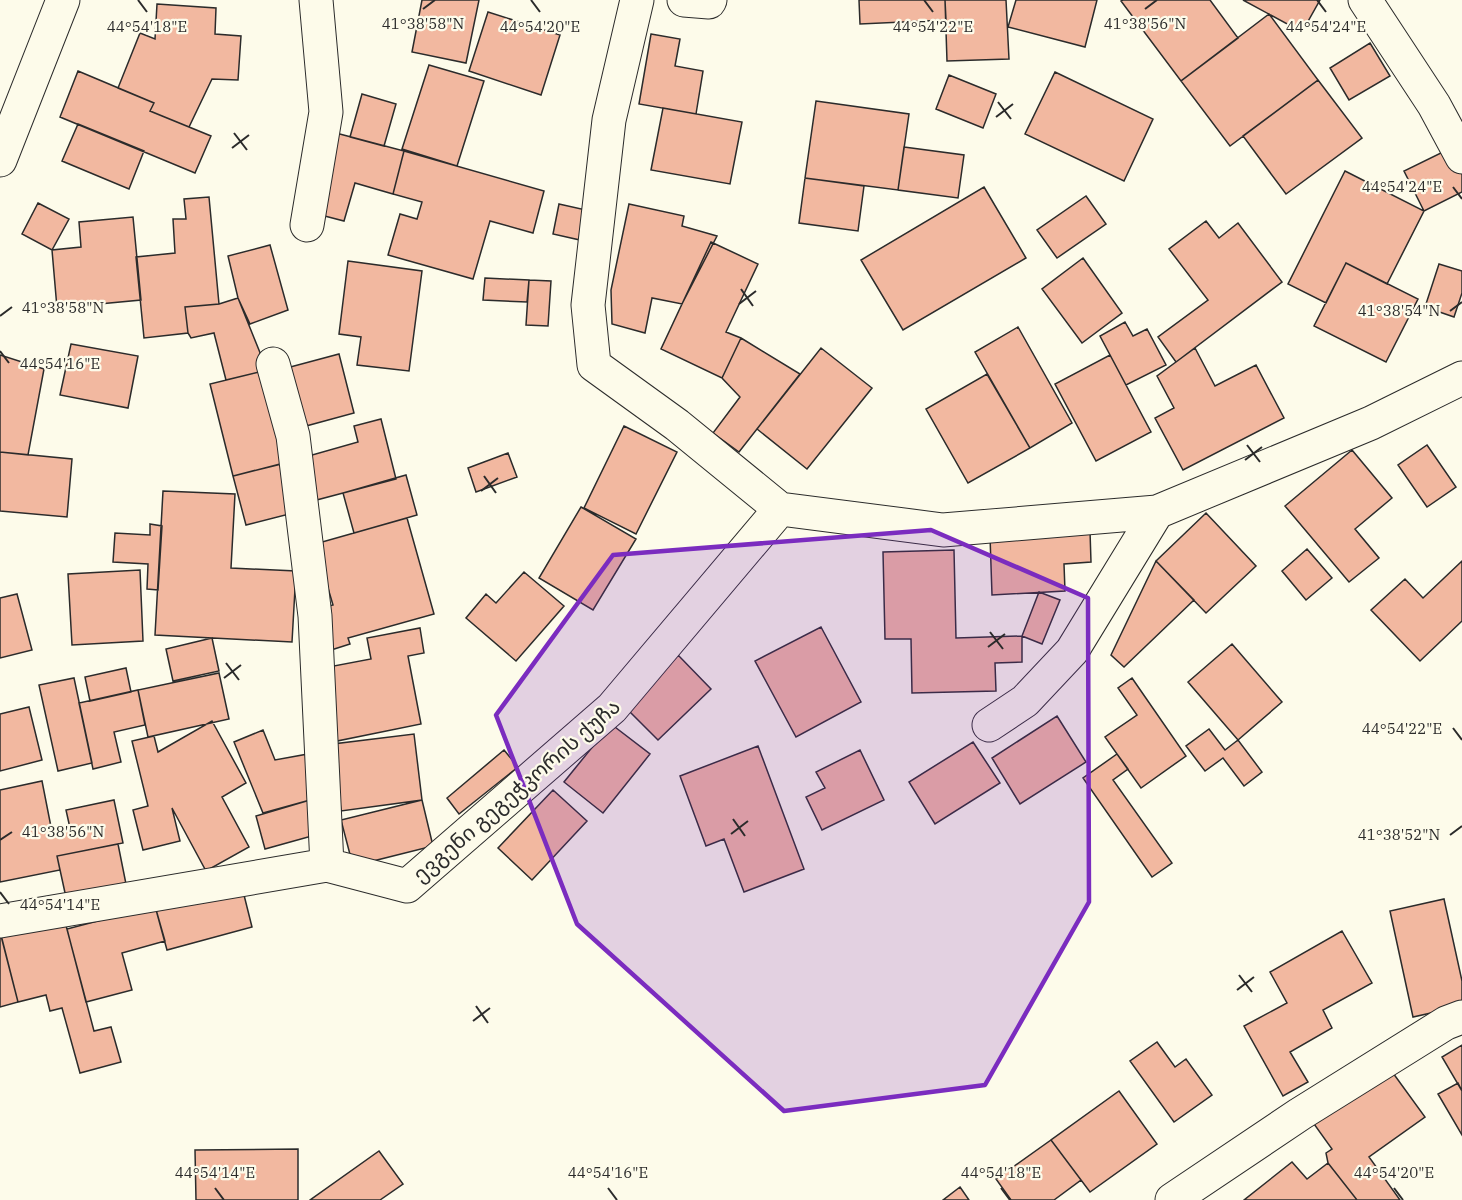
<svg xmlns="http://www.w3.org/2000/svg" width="1462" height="1200" font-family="'IBM Plex Serif','Noto Sans Georgian',serif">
	<rect width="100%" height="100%" fill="#fdfbea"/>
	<path fill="#f2b8a0" stroke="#2b2b2b" stroke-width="1.5" d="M422 0H479L466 63 412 52Z
		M859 0H945L946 20 860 24Z
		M945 0H1006L1009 59 947 61Z
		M1016 0H1097L1085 47 1008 27Z
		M1123 0H1210L1238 38 1181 81 1121 1Z
		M1243 0H1320L1302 32Z
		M157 4 216 8 215 34 241 36 238 80 212 79 189 127 150 111 154 103 118 88 140 33 155 39Z
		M488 12 560 35 541 95 469 71Z
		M1269 14 1318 80 1230 146 1181 81Z
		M651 34 680 39 675 66 703 71 696 114 639 104Z
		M1370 43 1390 76 1349 100 1330 68Z
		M429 65 484 81 457 166 402 149Z
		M78 71 154 103 150 111 211 136 195 173 60 117Z
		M1055 72 1153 119 1124 181 1025 134Z
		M949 75 996 94 983 128 936 109Z
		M1318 80 1362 138 1286 194 1243 136Z
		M362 94 396 104 384 146 350 137Z
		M816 101 909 114 898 190 805 178Z
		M663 108 742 122 730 184 651 170Z
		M78 124 144 151 129 189 62 161Z
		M336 133 404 151 393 194 355 183 344 221 313 213Z
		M904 147 964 155 958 198 898 190Z
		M1449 149 1462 174V192L1424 211 1404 171Z
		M404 151 544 191 533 233 490 221 473 279 388 255 400 214 417 219 422 202 393 194Z
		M1345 171 1424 211 1387 284 1346 263 1326 303 1288 284Z
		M805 178 864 186 858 231 799 223Z
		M984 187 1026 258 903 330 861 260Z
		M1086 196 1106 224 1057 258 1037 230Z
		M209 197 219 304 185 307 188 333 144 338 136 257 175 253 173 219H186L184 199Z
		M38 203 69 219 52 250 22 234Z
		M559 204 586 210 580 240 553 234Z
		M629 204 684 216 682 226 717 236 682 304 652 298 645 333 612 324 611 290Z
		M133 217 141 300 57 308 52 250 81 247 79 222Z
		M1206 221 1219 238 1238 223 1282 282 1176 362 1158 337 1208 300 1169 249Z
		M711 242 758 264 726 332 741 338 722 378 661 349Z
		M270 245 288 310 250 324 238 298 228 256Z
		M1083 258 1122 313 1082 343 1042 289Z
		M348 261 422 271 409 371 357 365 361 337 339 334Z
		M1346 263 1418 299 1386 362 1314 326Z
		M1439 264 1462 271V293L1454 317 1425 307Z
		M485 278 529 280 527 302 483 300Z
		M529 280 551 281 548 326 526 325Z
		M238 298 267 370 226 380 214 333 191 338 188 333 185 307 219 304Z
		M1125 322 1133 336 1147 329 1166 365 1126 385 1100 336Z
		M1018 327 1072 423 1030 448 975 352Z
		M741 338 800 374 739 452 713 433 740 397 722 378Z
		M71 344 138 356 128 408 60 395Z
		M821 348 872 388 807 469 757 429Z
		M1195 348 1215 386 1256 365 1284 418 1183 470 1155 418 1174 408 1157 376Z
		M339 354 354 413 295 429 279 370Z
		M0 355 44 369 28 455 0 452Z
		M1110 355 1151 432 1096 461 1055 384Z
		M267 370 294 461 233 476 210 384Z
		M987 374 1030 448 968 483 926 409Z
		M381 419 396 479 309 502 298 459 358 442 354 426Z
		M624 426 677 452 636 534 584 508Z
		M1427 445 1456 487 1427 507 1398 465Z
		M1352 450 1392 498 1355 529 1379 558 1349 582 1285 506Z
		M0 452 72 459 67 517 0 511Z
		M508 453 517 477 476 492 468 468Z
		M288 462 301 511 246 525 233 476Z
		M406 475 417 515 354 533 343 493Z
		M163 491 235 494 231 568 296 571 292 642 155 635Z
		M581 507 636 539 593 610 539 578Z
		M1206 513 1256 566 1206 613 1156 561Z
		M407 518 434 614 348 638 350 644 328 651 317 609 333 605 315 544Z
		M150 524 162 526 158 590 147 589 148 564 113 562 115 533 150 535Z
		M1090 531 1091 562 1064 564 1065 591 992 595 990 536Z
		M1307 549 1332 578 1306 600 1282 571Z
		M954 550 956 638 1022 636V662L995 663 996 691 912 693 911 639H885L883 552Z
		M1156 561 1194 600 1124 667 1111 655Z
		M1462 561V621L1420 661 1371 610 1405 579 1423 598Z
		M140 570 143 641 72 645 68 574Z
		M524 572 564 606 516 661 466 618 486 594 496 603Z
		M1039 592 1060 600 1042 644 1022 636Z
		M17 594 32 650 0 658V598Z
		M821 627 861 702 796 737 755 661Z
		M420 628 424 653 408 656 421 724 337 741 323 668 371 659 367 638Z
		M212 638 219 671 173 681 166 649Z
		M1232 644 1282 702 1238 740 1188 682Z
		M678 655 711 689 658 740 625 707Z
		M126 668 131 692 90 701 85 677Z
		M219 673 229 719 148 737 138 690Z
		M74 678 92 763 58 771 39 685Z
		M1132 678 1186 756 1141 788 1105 737 1137 715 1118 688Z
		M138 690 145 725 114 732 121 762 93 769 79 703Z
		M29 707 42 760 0 771V714Z
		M1057 716 1086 762 1020 804 992 758Z
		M212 721 246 783 222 797 249 847 206 871 172 808 180 841 143 850 133 810 148 806 132 741 154 736 158 752Z
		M611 724 650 754 603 813 564 782Z
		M1209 729 1225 750 1238 740 1262 772 1244 786 1223 758 1205 771 1186 746Z
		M263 730 275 760 308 754 310 800 263 813 234 742Z
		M414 734 422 800 341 811 333 744Z
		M973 742 1000 783 935 824 909 782Z
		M758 746 804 869 744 892 724 839 706 846 680 776Z
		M504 750 518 767 459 814 447 798Z
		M860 750 884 800 822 830 806 797 825 788 816 772Z
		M1117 754 1128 769 1113 780 1172 863 1152 877 1083 778Z
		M42 781 52 832 70 828 66 810 114 800 123 843 57 856 60 870 0 882V790Z
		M553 790 587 821 532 880 498 848Z
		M310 800 319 834 265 849 256 816Z
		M422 800 433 846 353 866 341 820Z
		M118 844 127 889 67 902 57 856Z
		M241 883 252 927 167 950 155 906Z
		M1444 899 1462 981V1006L1413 1017 1390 911Z
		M155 906 165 941 122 953 132 990 86 1002 67 929Z
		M64 918 94 1031 111 1027 121 1062 80 1073 62 1008 50 1011 46 995 18 1002 0 931Z
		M1342 931 1372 983 1323 1010 1332 1028 1290 1052 1308 1082 1283 1096 1244 1026 1287 1003 1270 972Z
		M0 932 18 1002 0 1007Z
		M1157 1042 1175 1067 1186 1059 1212 1095 1174 1122 1130 1061Z
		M1462 1045V1091L1442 1057Z
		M1385 1062 1425 1117 1369 1157 1400 1200H1357L1328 1163 1326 1153 1332 1149 1309 1117Z
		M1458 1083 1462 1091V1135L1438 1094Z
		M1119 1091 1157 1144 1090 1192 1051 1140Z
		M1051 1140 1081 1180 1054 1200H1011L996 1179Z
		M298 1149V1200H196L195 1150Z
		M379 1151 403 1184 380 1200H310Z
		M1292 1162 1307 1179 1328 1163 1357 1200H1244Z
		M960 1187 969 1200H943Z"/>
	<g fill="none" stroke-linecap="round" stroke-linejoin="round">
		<defs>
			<path id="minor" d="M637 0 609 120 588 305 594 365 677 425 780 509
				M684 0 709 2 710 0
				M1365 0 1434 105 1462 157
				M0 160 63 0
				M307 225 326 112 316 0
				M273 364 293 436 315 616 327 865
				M780 509 943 530 1157 512 1371 423 1462 378
				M989 725 1025 701 1072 651 1157 512
				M0 921 327 865 407 886 612 708 780 509
				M1172 1200 1300 1114 1446 1023 1462 1017"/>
		</defs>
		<use href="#minor" stroke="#2b2b2b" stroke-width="35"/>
		<use href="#minor" stroke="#fdfbea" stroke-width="33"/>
	</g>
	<path fill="#7b2cbf" fill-opacity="0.2" stroke="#7b2cbf" stroke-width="4.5" stroke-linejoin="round" d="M931 530 1088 598 1089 902 985 1085 784 1111 577 924 496 715 613 555Z"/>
	<path fill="none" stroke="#2b2b2b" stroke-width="2" d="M138 0 147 12M531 0 540 12M924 0 933 12M1317 0 1326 12M423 9 435 0M1145 9 1157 0M998 102 1011 119M996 117 1013 104M234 133 247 150M232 148 249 135M1453 187 1462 199M741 289 753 306M739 304 756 291M1450 311 1462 302M0 316 12 307M0 351 9 363M1247 445 1260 462M1245 460 1262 447M484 476 496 493M481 491 498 478M990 632 1003 649M988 647 1005 634M226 663 239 680M224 678 241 665M1453 728 1462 740M733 819 745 836M731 834 748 821M1450 835 1462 826M0 840 12 832M0 892 9 904M1239 975 1252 992M1237 990 1254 977M476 1006 488 1023M473 1021 490 1008M215 1188 224 1200M608 1188 617 1200M1001 1188 1010 1200M1394 1188 1403 1200"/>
	<g text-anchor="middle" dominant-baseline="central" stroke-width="4.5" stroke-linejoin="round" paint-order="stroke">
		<g font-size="21" fill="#2b2b2b" stroke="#fdfbea">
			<text transform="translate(516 790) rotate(-41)">ევგენი გეგეჭკორის ქუჩა</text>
		</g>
	</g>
	<g font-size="15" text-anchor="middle" fill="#2b2b2b" stroke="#fdfbea" stroke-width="4.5" stroke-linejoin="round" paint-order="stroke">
		<text x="423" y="29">41°38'58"N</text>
		<text x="1145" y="29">41°38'56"N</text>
		<text x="147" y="32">44°54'18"E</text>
		<text x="540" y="32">44°54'20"E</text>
		<text x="933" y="32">44°54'22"E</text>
		<text x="1326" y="32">44°54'24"E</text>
		<text x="1402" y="192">44°54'24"E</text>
		<text x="63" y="313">41°38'58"N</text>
		<text x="1399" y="316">41°38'54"N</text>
		<text x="60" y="369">44°54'16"E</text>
		<text x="1402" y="734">44°54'22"E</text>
		<text x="63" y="837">41°38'56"N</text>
		<text x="1399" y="840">41°38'52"N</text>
		<text x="60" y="910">44°54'14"E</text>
		<text x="215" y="1178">44°54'14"E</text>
		<text x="608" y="1178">44°54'16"E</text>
		<text x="1001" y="1178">44°54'18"E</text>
		<text x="1394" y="1178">44°54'20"E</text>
	</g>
</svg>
